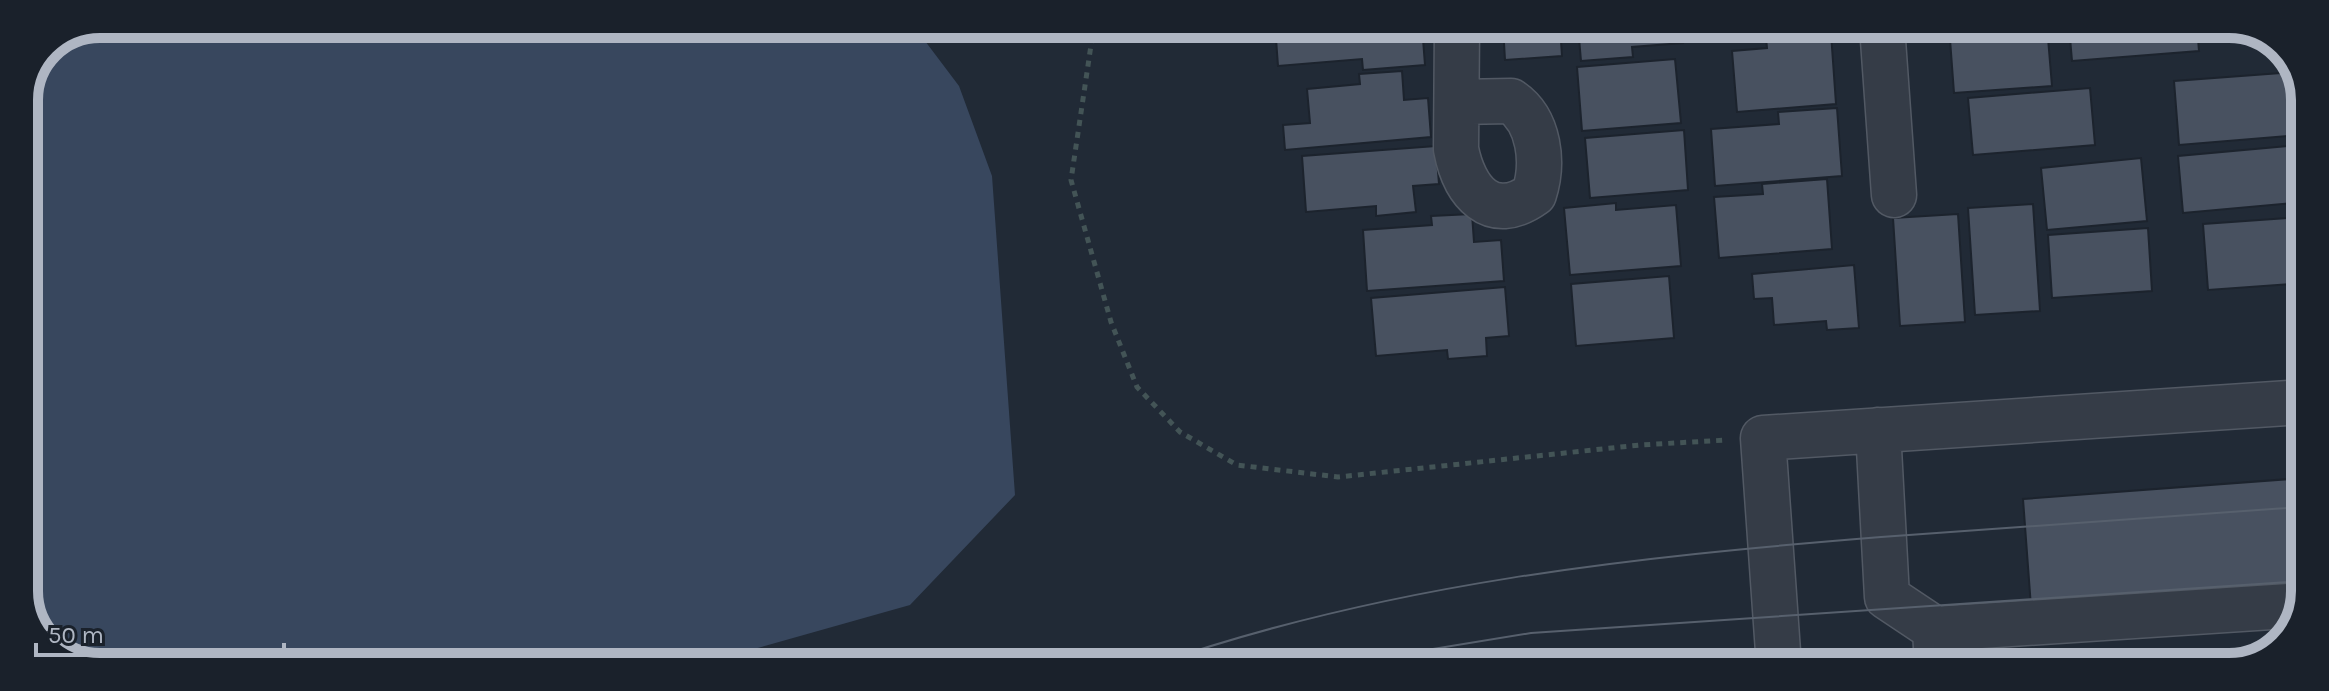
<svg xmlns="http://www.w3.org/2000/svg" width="2329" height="691" font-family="Karla,sans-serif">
	<rect width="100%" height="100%" fill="#212a36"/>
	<path fill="#38475e" d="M100 24 913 25 959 86 992 176 1015 495 910 605 740 653 727 665H80L43 642 25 601 24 99 46 46Z"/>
	<path fill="#485160" stroke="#1c232d" stroke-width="2" d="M1275 25 1422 26 1425 65 1363 70 1362 59 1278 66Z
		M1503 26H1560L1562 56 1505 60Z
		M1578 26H1681L1683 43 1632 47 1633 57 1581 61Z
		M1714 26H1833V29L1715 38Z
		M1949 26H2047L2052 86 1954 93Z
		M2069 26H2197L2199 51 2072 61Z
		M1831 33 1836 104 1737 112 1732 51 1767 48 1766 38Z
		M1675 59 1681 123 1582 131 1577 67Z
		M1402 71 1404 100 1428 98 1431 137 1285 150 1283 125 1310 123 1307 89 1360 84 1359 74Z
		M2294 72 2299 135 2179 145 2174 81Z
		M2090 88 2095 145 1973 155 1968 98Z
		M1837 108 1842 176 1715 186 1711 129 1779 124 1778 112Z
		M1684 130 1688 190 1590 198 1585 138Z
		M2299 145 2304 202 2183 213 2178 156Z
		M1436 146 1439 184 1413 186 1416 212 1376 216V206L1306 212 1302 156Z
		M2141 158 2147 221 2047 230 2041 168Z
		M1827 179 1832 249 1719 258 1714 197 1763 194 1762 184Z
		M1616 203V210L1676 205 1681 266 1570 275 1564 208Z
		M2033 204 2040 311 1975 315 1968 208Z
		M1472 214 1474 242 1501 240 1504 281 1367 291 1363 230 1432 225 1431 216Z
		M1958 214 1965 322 1900 326 1893 218Z
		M2304 217V283L2208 290 2203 224Z
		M2148 228 2152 291 2052 298 2048 235Z
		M1854 265 1859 328 1827 330 1826 321 1774 325 1772 298 1754 299 1752 274Z
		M1669 276 1674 338 1576 346 1571 284Z
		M1505 287 1509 336 1486 338 1487 356 1448 359 1447 350 1376 356 1371 298Z
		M2303 478V611L2033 634 2023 499Z"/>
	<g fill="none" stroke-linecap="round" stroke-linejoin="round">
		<defs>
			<path id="minor" d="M1457 26 1456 149C1464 191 1491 225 1534 194 1544 163 1540 121 1511 101L1458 102
				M1882 26 1894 195
				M1878 430 1887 597 1935 629 1937 667
				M1935 629 2303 605
				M1779 666 1763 438 2303 402"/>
		</defs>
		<use href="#minor" stroke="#525964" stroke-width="47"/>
		<path stroke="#435456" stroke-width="5" stroke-dasharray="6 6" stroke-linecap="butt" d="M1094 25 1071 180 1111 322 1137 387 1180 432 1237 465 1338 477 1640 445 1727 440"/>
		<use href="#minor" stroke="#353c47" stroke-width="44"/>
		<path stroke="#57606d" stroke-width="2" d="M1150 666C1387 583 1633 557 1881 537 2021 526 2162 516 2303 507
			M1329 666 1531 633 2303 581"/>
	</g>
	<path d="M0 0H2329V691H0ZM100 38H2229A62 62 0 0 1 2291 100V591A62 62 0 0 1 2229 653H100A62 62 0 0 1 38 591V100A62 62 0 0 1 100 38Z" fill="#1a212b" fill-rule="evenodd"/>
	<path fill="none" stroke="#afb6c3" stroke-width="10" d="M100 38H2229A62 62 0 0 1 2291 100V591A62 62 0 0 1 2229 653H100A62 62 0 0 1 38 591V100A62 62 0 0 1 100 38Z"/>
	<path d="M36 643v12h248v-12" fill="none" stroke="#afb6c3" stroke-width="4"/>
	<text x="48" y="643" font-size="24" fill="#afb6c3" stroke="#1a212b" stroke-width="6" paint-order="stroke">50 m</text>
</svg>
